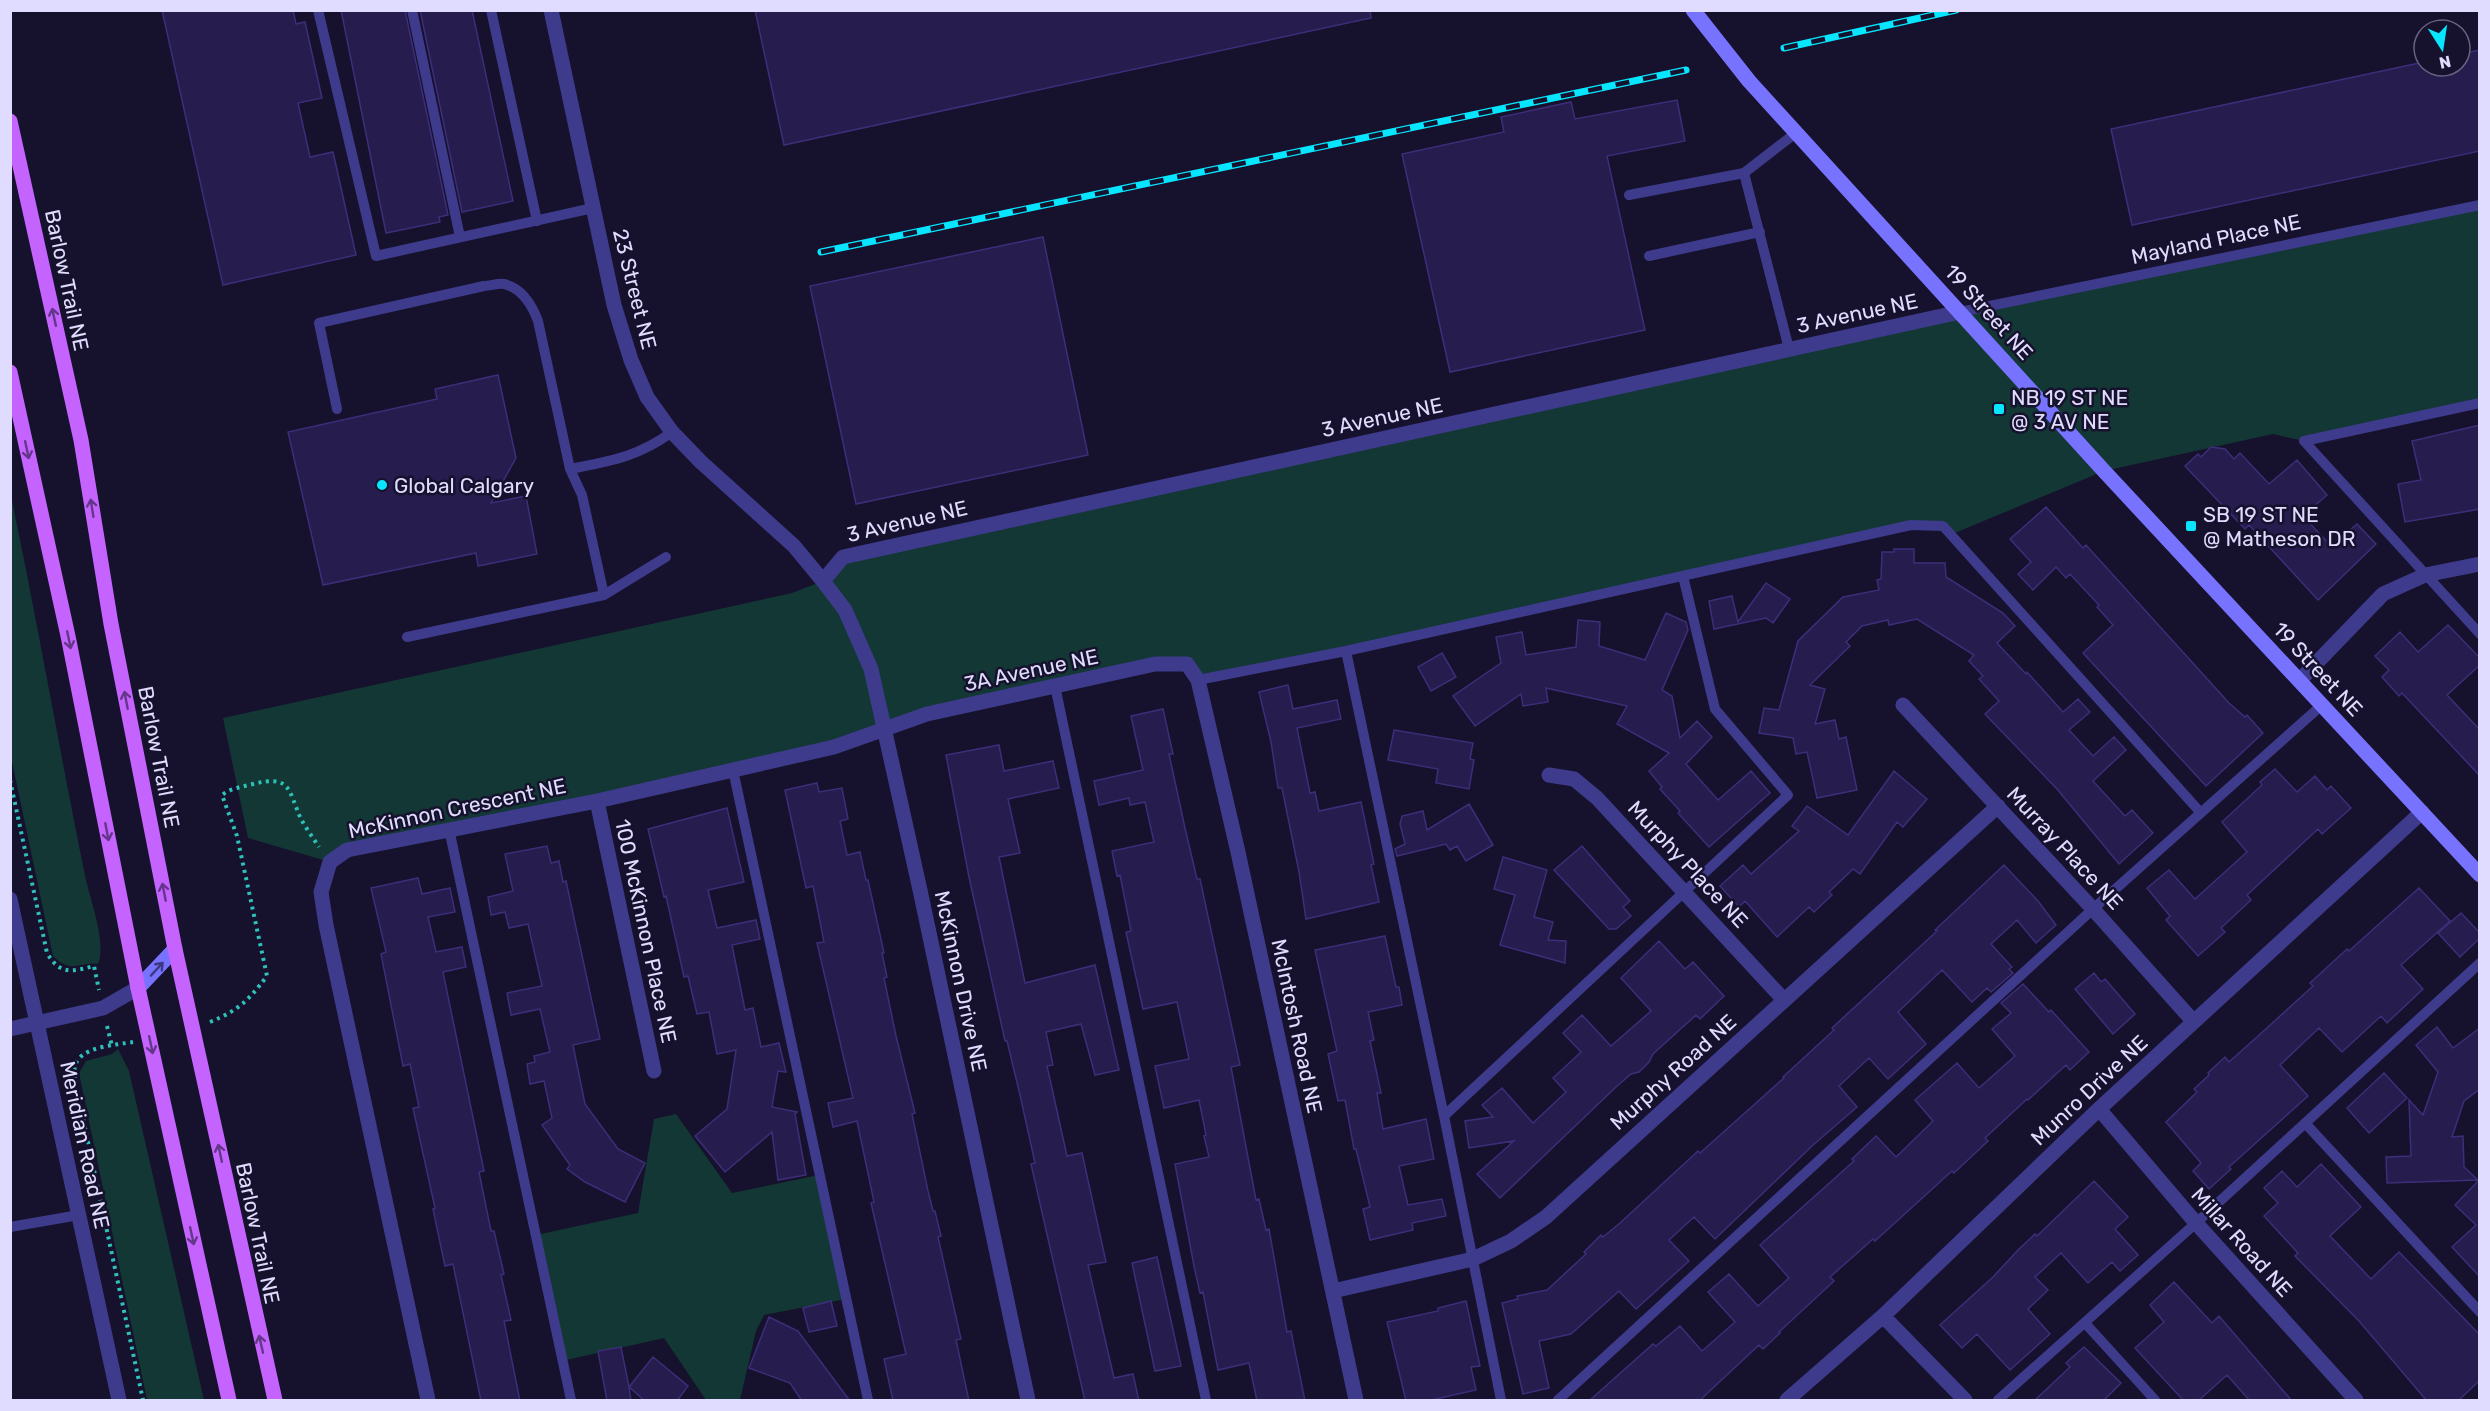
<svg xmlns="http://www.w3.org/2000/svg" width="2490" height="1411" font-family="Rubik,sans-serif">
	<rect width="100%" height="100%" fill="#16112c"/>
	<path fill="#133735" d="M2479 209V403L2304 441 2273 434 2104 471 1950 535 1942 526 1911 525 1198 680 1187 664 885 730 449 829 330 862 248 838 223 718 792 593 823 581 843 557 1960 312Z
		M10 491C37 619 59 748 85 876 90 899 107 943 98 964 78 962 71 974 53 956L11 757Z
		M118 1049 129 1071 204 1400H147L79 1073 86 1061 112 1054Z
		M676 1114 732 1193 819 1175 846 1299 764 1315 756 1331 740 1400H706L664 1338 562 1361 536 1235 638 1213 654 1119Z"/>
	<path fill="#261c4e" stroke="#3d2e7a" stroke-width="1.5" d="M162 10H293L296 24 305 22 322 98 298 103 310 157 333 152 356 255 223 285Z
		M341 10H405L448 215 439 217 440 222 386 233Z
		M420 10H472L513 201 462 212Z
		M755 10H1370L1371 18 784 145Z
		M2480 50V151L2132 225 2111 129 2424 62V66H2460V54Z
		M1677 100 1685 141 1607 156 1645 330 1450 372 1402 154 1504 132 1501 117 1571 102 1575 119Z
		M1043 237 1088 455 856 504 810 286Z
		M498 375 516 458 491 503 526 496 537 554 478 566 476 553 323 585 288 432 437 399 435 389Z
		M2480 425V509L2405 522 2398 484 2421 480 2412 441Z
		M2211 447 2225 449 2234 459 2240 453 2269 484 2297 460 2327 495 2303 516 2331 546 2357 524 2376 544 2318 600 2249 525 2245 529 2185 466 2198 454 2201 457Z
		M2046 507 2083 548 2086 545 2229 703 2245 717 2247 715 2263 733 2206 786 2083 653 2113 625 2097 607 2099 605 2070 574 2066 578 2056 567 2033 590 2018 574 2031 562 2010 539Z
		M1894 549H1914V563H1945L1946 577 2003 613 2015 626 1997 643 2026 674 2027 672 2063 712 2078 699 2090 712 2069 730 2093 756 2114 737 2126 750 2093 781 2125 816 2132 810 2153 833 2119 864 2057 789 1985 714 1999 701 1979 679 1983 676 1969 661 1974 655 1917 619 1889 625 1888 620 1862 626 1846 642 1850 646 1810 685 1825 689 1815 724 1835 720 1839 739 1846 737 1857 790 1817 798 1807 752 1796 754 1793 738 1759 733 1764 708 1779 710 1798 641 1843 597 1879 590 1877 580 1881 579 1882 552H1894Z
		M1766 583 1790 599 1773 623 1766 618 1714 629 1709 601 1732 596 1738 622Z
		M1666 613 1686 622 1688 630 1662 690 1672 696 1680 738 1697 721 1712 737 1686 764 1718 800 1751 771 1770 793 1709 847 1678 813 1680 811 1660 789 1662 787 1649 771 1669 753 1617 724 1627 706 1546 688 1548 702 1523 706 1521 694 1475 726 1453 696 1501 663 1496 637 1522 632 1526 655 1576 647 1578 620 1600 622 1599 646 1645 660Z
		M2448 625 2480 658V665L2447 695 2480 730V776L2402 693 2399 696 2382 677 2389 670 2375 656 2400 632 2418 652Z
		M1442 653 1456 677 1431 691 1418 667Z
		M1288 685 1293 709 1337 700 1341 719 1297 728 1310 793 1315 792 1319 811 1361 802 1374 864 1371 865 1379 902 1306 919 1299 872 1282 788H1278L1271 742 1259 692Z
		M1163 709 1173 754H1169L1185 828 1197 879H1200L1240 1065 1231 1067 1256 1200 1259 1199 1266 1230 1269 1229 1287 1332 1291 1331 1305 1401H1257L1249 1363 1218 1370 1203 1292 1200 1293 1194 1266 1175 1164 1209 1157 1204 1136 1206 1135 1199 1100 1164 1108 1155 1066 1189 1059 1177 1002 1143 1009 1126 932 1131 931 1120 875 1117 876 1112 851 1154 842 1145 802 1130 805 1129 798 1099 805 1094 781 1143 770 1131 716Z
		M1394 730 1473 743 1470 759 1474 760 1469 789 1436 783 1438 769 1388 760Z
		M999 745 1004 771 1053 761 1059 788 1008 799 1020 853 999 857 1025 983 1095 965 1119 1070 1095 1075 1081 1024 1046 1032 1053 1065 1047 1066 1067 1156 1082 1153 1106 1262 1088 1265 1114 1378 1133 1374 1139 1401H1085L1031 1164 1035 1163 1020 1095 1007 1041H1005L969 877 946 755Z
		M2275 769 2297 792 2315 776 2327 790 2331 786 2351 808 2322 834 2318 829 2247 895 2251 900 2221 928 2225 932 2198 956 2166 920 2170 916 2147 888 2169 870 2195 899 2247 852 2222 822 2262 785 2260 782Z
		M1894 771 1927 799 1903 827 1897 822 1860 874 1853 869 1829 892 1832 895 1814 912 1809 907 1777 937 1745 901 1739 907 1720 886 1743 865 1751 874 1799 831 1792 826 1807 806 1848 835Z
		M817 783 819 792 842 788 848 819 840 821 847 855 860 852 866 880H868L884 953H882L887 977 884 978 896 1036 915 1113 912 1114 928 1191 933 1211H935L941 1236 938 1237 961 1339 956 1340 969 1401H893L884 1359 906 1354 871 1203 874 1202 857 1121 833 1127 828 1103 853 1098 817 943 824 942 813 886 806 888 785 790Z
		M1469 804 1493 845 1466 861 1457 846 1450 850 1446 844 1397 856 1395 849 1405 844 1400 824 1402 816 1423 811 1427 830Z
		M727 808 744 882 708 890 717 928 756 920 760 939 732 945 745 1010 753 1008 761 1047 779 1043 786 1072 778 1071 772 1107 797 1112 795 1114 806 1175 778 1180 772 1132 725 1172 695 1136 727 1109 736 1050 717 1054 709 1012 697 1014 688 976 684 977 666 896 664 897 648 829Z
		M547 846 551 863 559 861 563 882 566 881 600 1039 573 1045 585 1104 618 1149 645 1163 625 1202 585 1182 567 1169 570 1165 542 1125 552 1118 544 1081 530 1084 527 1064 535 1062 534 1056 550 1052 540 1009 511 1015 507 993 542 986 528 924 509 928 505 912 491 915 488 897 513 891 505 854Z
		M1582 846 1630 901 1623 907 1631 916 1616 929H1609L1554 870Z
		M1503 857 1547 870 1534 917 1553 922 1548 940 1566 941 1565 963 1500 945 1515 895 1494 889Z
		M2004 865 2038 901 2056 925 2036 943 2017 920 1991 944 2012 967 2009 969 2013 973 1991 992 1987 988 1972 1002 1942 970 1898 1012 1926 1044 1888 1079 1869 1058 1839 1086 1857 1107 1812 1146 1715 1239 1694 1217 1669 1240 1689 1261 1636 1309 1619 1291 1571 1334 1539 1341 1549 1388 1523 1394 1502 1303 1518 1299 1517 1296 1547 1290 1586 1254 1584 1252 1601 1235 1603 1237 1620 1223 1698 1151 1700 1153 1784 1078 1783 1077 1834 1030 1832 1028 1937 931 1935 930Z
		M418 878 422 894 450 888 455 912 428 917 436 952 462 947 466 967 443 972 484 1171 479 1172 491 1231H494L504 1274 501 1275 511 1320 504 1321 520 1401H481L453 1264 445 1266 438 1233 433 1209 435 1208 413 1108 419 1107 410 1064 403 1066 381 954 386 952 371 888Z
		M2419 888 2450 921 2401 965 2423 989 2387 1023 2381 1016 2342 1052 2319 1028 2280 1065 2308 1096 2229 1167 2231 1169 2209 1189 2193 1171 2201 1163 2166 1122 2197 1092 2194 1089 2209 1075 2208 1073 2225 1057 2229 1062 2268 1027 2313 986 2310 983 2347 949 2349 951Z
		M2461 913 2480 933V938L2460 957 2438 933Z
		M1385 936 1396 987H1399L1402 1005 1368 1012 1374 1040 1370 1041 1381 1093H1377L1383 1129 1426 1119 1434 1159 1399 1166 1408 1205 1442 1199 1446 1216 1412 1223 1413 1230 1370 1240 1363 1209 1370 1207 1356 1149H1354L1345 1100 1338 1101 1328 1054 1337 1051 1315 950Z
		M1659 941 1685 969 1693 962 1724 996 1700 1019 1696 1015 1653 1054 1649 1062 1639 1072 1631 1074 1616 1087 1500 1198 1477 1174 1514 1141 1469 1148 1465 1121 1493 1117 1482 1105 1502 1088 1533 1123 1566 1092 1553 1078 1581 1052 1563 1033 1582 1015 1611 1046 1651 1011 1621 978Z
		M2094 973 2101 982 2105 979 2135 1014 2113 1034 2075 989Z
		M2023 984 2049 1012 2051 1010 2089 1052 2070 1070 2066 1065 2028 1100 2027 1099 1985 1138 1988 1141 1954 1173 1952 1171 1875 1241 1873 1239 1830 1277 1834 1281 1779 1332 1780 1333 1763 1349 1759 1345 1699 1401H1589L1653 1344 1656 1346 1680 1326 1702 1351 1735 1322 1708 1292 1729 1274 1758 1306 1789 1278 1760 1245 1854 1161 1852 1159 1876 1136 1896 1157 1933 1121 1915 1100 1957 1063 1979 1088 2015 1056 1992 1029 2011 1013 2001 1003Z
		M2437 1027 2453 1048 2480 1028V1089L2464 1101 2452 1137 2463 1136 2464 1167 2478 1180 2387 1183 2386 1157 2411 1156 2409 1100 2423 1115 2438 1072 2416 1045Z
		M2384 1073 2407 1098 2369 1133 2347 1108Z
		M2321 1164 2361 1207 2330 1236 2371 1279 2399 1252 2480 1335V1380L2458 1401H2427L2359 1321 2295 1256 2298 1253 2264 1216 2278 1203 2264 1188 2282 1171 2297 1187Z
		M2480 1179V1277L2452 1247 2476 1225 2455 1205Z
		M2094 1181 2128 1217 2115 1229 2138 1255 2120 1271 2112 1262 2088 1283 2061 1253 2035 1277 2048 1290 2028 1309 2050 1334 2010 1370 1977 1334 1962 1348 1940 1325 1993 1277 2018 1250 2035 1234 2037 1236Z
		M1157 1257 1181 1366 1155 1371 1132 1263Z
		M2174 1282 2212 1323 2219 1316 2292 1401H2250L2227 1375 2198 1401H2184L2135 1348 2164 1322 2150 1305Z
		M831 1301 837 1326 809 1332 803 1308Z
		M1466 1301 1480 1366 1471 1367 1476 1390 1427 1401H1406L1387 1322 1438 1311V1308Z
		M769 1317 798 1331 850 1401H802L790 1383 749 1368Z
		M621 1347 629 1387 653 1357 688 1386 677 1401H645L629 1387 631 1401H607L598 1351Z
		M2084 1347 2121 1383 2103 1401H2034L2070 1367 2066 1363Z"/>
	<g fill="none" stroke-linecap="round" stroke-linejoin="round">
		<path stroke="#2ec1b9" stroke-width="4" stroke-dasharray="3 4.5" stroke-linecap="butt" d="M10 780 47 953C60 975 71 972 94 966L99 990
			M210 1022C239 1010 248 1001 267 976L237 836 222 795C231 788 242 787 253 784 292 774 288 791 301 819 306 828 313 838 319 847
			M107 1026 112 1046
			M133 1042C117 1045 80 1046 75 1066 74 1070 75 1076 75 1081L143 1400"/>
		<path stroke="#3e3b8c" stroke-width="10" d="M318 10 376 256 593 208
			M412 10 460 237
			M491 10 537 221
			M1744 173 1789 349
			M1629 195 1744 173 1797 132
			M1649 256 1760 232
			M1960 312 2480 205
			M2480 403 2304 441 2480 634
			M337 409 319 323 484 286C490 286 498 283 504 284 522 288 532 305 538 321L570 469C610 461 638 457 672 432
			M604 595 666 557
			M407 637 604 595 582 495 570 469
			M1346 651 1444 1116 1501 1400
			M1198 680 1346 651 1911 525 1943 526 2201 813
			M1055 686 1206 1400
			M733 770 868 1400
			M449 829 571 1400
			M1444 1116 1788 795 1715 709 1683 576
			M2305 1123 2480 1312
			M10 1227 79 1215
			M2085 1323 2155 1400
			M1558 1400 2093 909 2323 704
			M1998 1400 2196 1223 2480 963"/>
		<path stroke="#3e3b8c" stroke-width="15" d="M551 10 614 305 631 360 647 397 672 432 701 462 794 546 823 581 845 610 871 669 920 890 1028 1400
			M823 581 843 557 1960 312
			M2300 680 2383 594 2425 575 2480 564
			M1903 705 2093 909 2193 1021
			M1549 775 1574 779 1597 798 1784 1000
			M597 801 654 1071
			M10 899 119 1400
			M10 1029 103 1008 138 988
			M2099 1109 2196 1223 2356 1400
			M1333 1291 1473 1259 1511 1241 1546 1217 1998 806
			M1883 1316 1965 1400
			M428 1400 326 925 321 892 330 862 347 850 597 801 834 747 927 714 1155 664H1187L1198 680 1238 852 1356 1400
			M1787 1400 1883 1316 2099 1109 2422 812"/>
		<path stroke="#7773ff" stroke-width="15" d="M1693 10 1749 81 2104 471 2480 875
			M138 988 175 949"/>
		<path stroke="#c563ff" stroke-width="15" d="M10 121 81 440 111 624 175 949 275 1400
			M10 372 68 636 138 988 229 1400"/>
		<defs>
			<path id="rail" d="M1784 48 1956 10
				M821 252 1686 70"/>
		</defs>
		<use href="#rail" stroke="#08e6ff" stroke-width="7"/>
		<use href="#rail" stroke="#16112c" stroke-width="4.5" stroke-dasharray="14" stroke-linecap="butt"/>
	</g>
	<defs><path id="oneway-shaft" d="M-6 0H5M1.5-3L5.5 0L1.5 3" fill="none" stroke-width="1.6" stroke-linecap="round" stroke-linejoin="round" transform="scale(1.5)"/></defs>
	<g stroke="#65368b">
		<use href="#oneway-shaft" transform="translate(54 317) rotate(-102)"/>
		<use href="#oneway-shaft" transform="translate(27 450) rotate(78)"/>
		<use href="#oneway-shaft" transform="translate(92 508) rotate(-99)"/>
		<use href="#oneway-shaft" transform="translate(69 640) rotate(78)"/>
		<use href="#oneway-shaft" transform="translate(126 700) rotate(-101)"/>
		<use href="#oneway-shaft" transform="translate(107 832) rotate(79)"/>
		<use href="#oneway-shaft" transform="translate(164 892) rotate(-101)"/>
		<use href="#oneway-shaft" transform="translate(151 1045) rotate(78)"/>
		<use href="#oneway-shaft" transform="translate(220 1153) rotate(-102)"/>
		<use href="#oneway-shaft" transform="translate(192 1236) rotate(78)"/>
		<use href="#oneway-shaft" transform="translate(261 1344) rotate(-103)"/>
	</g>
	<use stroke="#3d3880" href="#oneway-shaft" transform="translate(157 969) rotate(-47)"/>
	<g fill="#08e6ff" stroke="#16112c" stroke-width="2">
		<rect x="1993" y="403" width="12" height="12" rx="3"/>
		<circle cx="382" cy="485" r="6"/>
		<rect x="2185" y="520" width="12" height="12" rx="3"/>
	</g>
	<g text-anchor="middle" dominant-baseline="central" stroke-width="5" stroke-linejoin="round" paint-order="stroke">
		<g font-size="21" fill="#e0dcff" stroke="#16112c">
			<text transform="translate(2216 239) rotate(-12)">Mayland Place NE</text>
			<text transform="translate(67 280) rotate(78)">Barlow Trail NE</text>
			<text transform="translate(635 289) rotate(76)">23 Street NE</text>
			<text transform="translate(1989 312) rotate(48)">19 Street NE</text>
			<text transform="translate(1857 313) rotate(-12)">3 Avenue NE</text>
			<text transform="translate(1382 417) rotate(-12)">3 Avenue NE</text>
			<text transform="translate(907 521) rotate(-13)">3 Avenue NE</text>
			<text transform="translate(2318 669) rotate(47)">19 Street NE</text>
			<text transform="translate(1031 670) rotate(-12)">3A Avenue NE</text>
			<text transform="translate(159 757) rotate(79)">Barlow Trail NE</text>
			<text transform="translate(457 808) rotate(-12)">McKinnon Crescent NE</text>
			<text transform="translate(2065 848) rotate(47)">Murray Place NE</text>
			<text transform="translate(1688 864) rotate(47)">Murphy Place NE</text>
			<text transform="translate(646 931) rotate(78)">100 McKinnon Place NE</text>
			<text transform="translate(961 981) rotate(78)">McKinnon Drive NE</text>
			<text transform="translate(1297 1026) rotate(78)">McIntosh Road NE</text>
			<text transform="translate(1673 1072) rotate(-42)">Murphy Road NE</text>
			<text transform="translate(2089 1090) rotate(-43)">Munro Drive NE</text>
			<text transform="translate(85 1145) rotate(78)">Meridian Road NE</text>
			<text transform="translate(258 1233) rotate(78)">Barlow Trail NE</text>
			<text transform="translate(2242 1242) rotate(48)">Millar Road NE</text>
		</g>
		<g font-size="21" fill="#e0dcff" stroke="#16112c" text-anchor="start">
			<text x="2011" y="397">NB 19 ST NE<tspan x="2011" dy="24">@ 3 AV NE</tspan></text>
			<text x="394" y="485">Global Calgary</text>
			<text x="2203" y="514">SB 19 ST NE<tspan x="2203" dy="24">@ Matheson DR</tspan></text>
		</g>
	</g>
	<rect width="2490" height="1411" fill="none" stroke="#e0dcff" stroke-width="24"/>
	<g transform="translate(2442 48) rotate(168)"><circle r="28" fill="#16112c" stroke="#676280" stroke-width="1.5"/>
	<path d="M0-4.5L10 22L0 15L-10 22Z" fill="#08e6ff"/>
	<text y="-9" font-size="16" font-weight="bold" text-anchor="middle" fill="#e0dcff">N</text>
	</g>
</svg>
